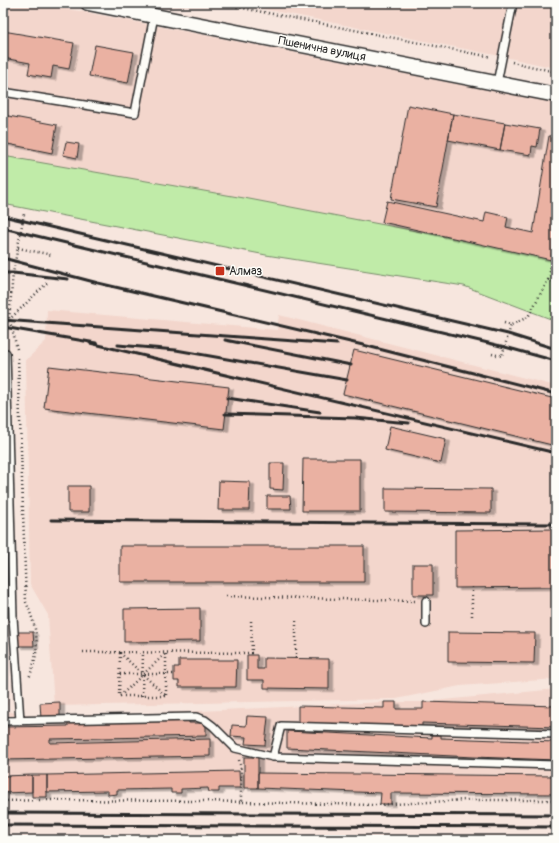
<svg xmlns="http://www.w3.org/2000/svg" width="559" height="843" font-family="Pangolin,sans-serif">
	<defs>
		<filter id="shadow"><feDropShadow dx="4.5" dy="2.5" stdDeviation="0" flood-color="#0004"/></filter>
	</defs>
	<rect width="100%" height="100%" fill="#f7e6de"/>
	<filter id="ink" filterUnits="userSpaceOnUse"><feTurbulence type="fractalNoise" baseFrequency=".025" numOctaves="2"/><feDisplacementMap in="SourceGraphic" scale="8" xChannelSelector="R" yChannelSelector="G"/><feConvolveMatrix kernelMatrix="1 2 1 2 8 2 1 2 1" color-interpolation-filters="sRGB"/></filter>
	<g filter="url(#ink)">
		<path fill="#f3d6cc" d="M3 3H29L79 11 556 103V219L547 272 3 193Z
			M234 3H556V68L495 55Z
			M47 310 277 330 279 315 556 386V679L460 686 396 699 54 706 48 615 30 584 26 360 46 341Z
			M3 436 8 705H3Z
			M556 689V794L391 793V804H380V793L240 788H219V792H209L208 788 181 789V793H171V789L117 790V794L108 795V791L47 792V797H32V792L3 793V710L41 719 384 702H423Z"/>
		<path fill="#c0eba8" stroke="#768b6a" d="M3 156 244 198 556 258V321L464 286 266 255 3 204Z"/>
		<path fill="#eab1a2" stroke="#2b2b2b" filter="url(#shadow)" d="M3 31 74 43 69 69 53 66 51 78 28 74 30 63 3 58Z
			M95 45 134 52 128 83 89 76Z
			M408 105 453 114 436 207 391 199Z
			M453 114 505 123 500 150 448 140Z
			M3 115 57 125 52 153 3 143Z
			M505 123 540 129 537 147 532 146 531 155 500 150Z
			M549 136 556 138V234L551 260 382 222 387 201 484 222 486 212 508 217 506 227 533 233Z
			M66 142 79 144 77 158 63 155Z
			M354 350 556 399V446L343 394Z
			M49 366 229 387 224 429 44 408Z
			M390 426 446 439 441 463 385 450Z
			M303 459H360V511H302Z
			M270 463H284L283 490 270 489Z
			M219 481 250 482 249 510H218Z
			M68 486H89V512H68Z
			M385 488 491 489V513L385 512Z
			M267 496H290L291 509H267Z
			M556 529V587L455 588V530Z
			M120 546H364V582H120Z
			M413 564H433V595H413Z
			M200 608V641L124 642V609Z
			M18 632H33L34 646H18Z
			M448 632 535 633 534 663 448 662Z
			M247 655H257V669H264V658L329 659V689L264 688V680H247Z
			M179 660H237L236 687H179V681H174V667H179Z
			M60 702V718L41 719 40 703Z
			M384 702H396V709H423V702L556 706V727L422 723V726L298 723V706L384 708Z
			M247 716 268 717 265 745 245 744 246 737 231 736 232 725 246 726Z
			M189 719V723H206V736L50 739V743L210 739V756L3 760V727L68 726V721Z
			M287 731 432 738V735H441V738L556 742V760L474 757 287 748Z
			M244 757H258V788H244Z
			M239 771 240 788H219V792H209L208 788 181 789V793H171V789L117 790V794L108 795V791L47 792V775Z
			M258 773 556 776V794L391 793V804H380L381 793 258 788Z
			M32 775H47V797H32Z
			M32 775V792L3 793V776Z"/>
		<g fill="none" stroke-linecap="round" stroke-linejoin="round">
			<defs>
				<path id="lane" d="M497 83 513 3
					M3 92 135 113 154 16
					M3 353H6L13 617 20 721
					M426 624V601
					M3 721 196 717 205 720 213 726 235 748 273 757 556 765
					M273 757 281 726 556 734"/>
				<path id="street" d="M88 3 556 95"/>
			</defs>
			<use href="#lane" stroke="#2b2b2b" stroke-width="10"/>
			<use href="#street" stroke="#2b2b2b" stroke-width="17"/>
			<path stroke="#2b2b2b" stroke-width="2.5" stroke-dasharray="1 3" stroke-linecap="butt" d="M217 3 491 57
				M512 62 556 72
				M18 248 52 255
				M548 280 556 244
				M9 320 49 281
				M504 323 511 325 528 317 548 280 556 282
				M17 349 12 328 9 320 13 273 24 214 26 215
				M492 354 502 356 511 325
				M18 358 26 602C38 631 41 648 29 678
				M472 587V618
				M226 596 415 601
				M296 621V659
				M83 652 252 653 251 620
				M120 653 166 696H119Z
				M120 674H174
				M120 696 166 653V696
				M142 696 143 653
				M239 760 241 769V802
				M3 801 42 800 200 801 375 805 466 800H556"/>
			<use href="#lane" stroke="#fdfcf7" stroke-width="7"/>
			<use href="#street" stroke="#fdfcf7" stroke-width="14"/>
			<path stroke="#2b2b2b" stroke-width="3" d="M3 216 508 334 556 349
				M3 228 505 347 556 361
				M3 258 98 283 363 345 556 394
				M3 273H13L68 279
				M3 320 337 344
				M3 327 96 343
				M225 340 351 365
				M90 343 556 453
				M118 345 176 350 347 380
				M227 398 320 412
				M225 414 355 418 409 423
				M51 520 371 523 556 524
				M3 813 556 815
				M3 825 556 827"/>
		</g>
	</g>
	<rect fill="#c8321e" stroke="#fdfcf7" stroke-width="1.5" x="215" y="266" width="10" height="10" rx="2"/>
	<g text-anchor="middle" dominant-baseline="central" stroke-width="3" stroke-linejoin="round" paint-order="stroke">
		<g font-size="12" fill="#2b2b2b" stroke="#fdfcf7">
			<text transform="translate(322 49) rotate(11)">Пшенична вулиця</text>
		</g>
		<g font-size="12" fill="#2b2b2b" stroke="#fdfcf7" text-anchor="start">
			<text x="229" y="271">Алмаз</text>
		</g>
	</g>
	<rect width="559" height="843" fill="none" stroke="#fdfcf7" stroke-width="16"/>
	<rect x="8" y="8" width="543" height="827" fill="none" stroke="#2b2b2b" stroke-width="1.5" filter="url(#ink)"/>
</svg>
